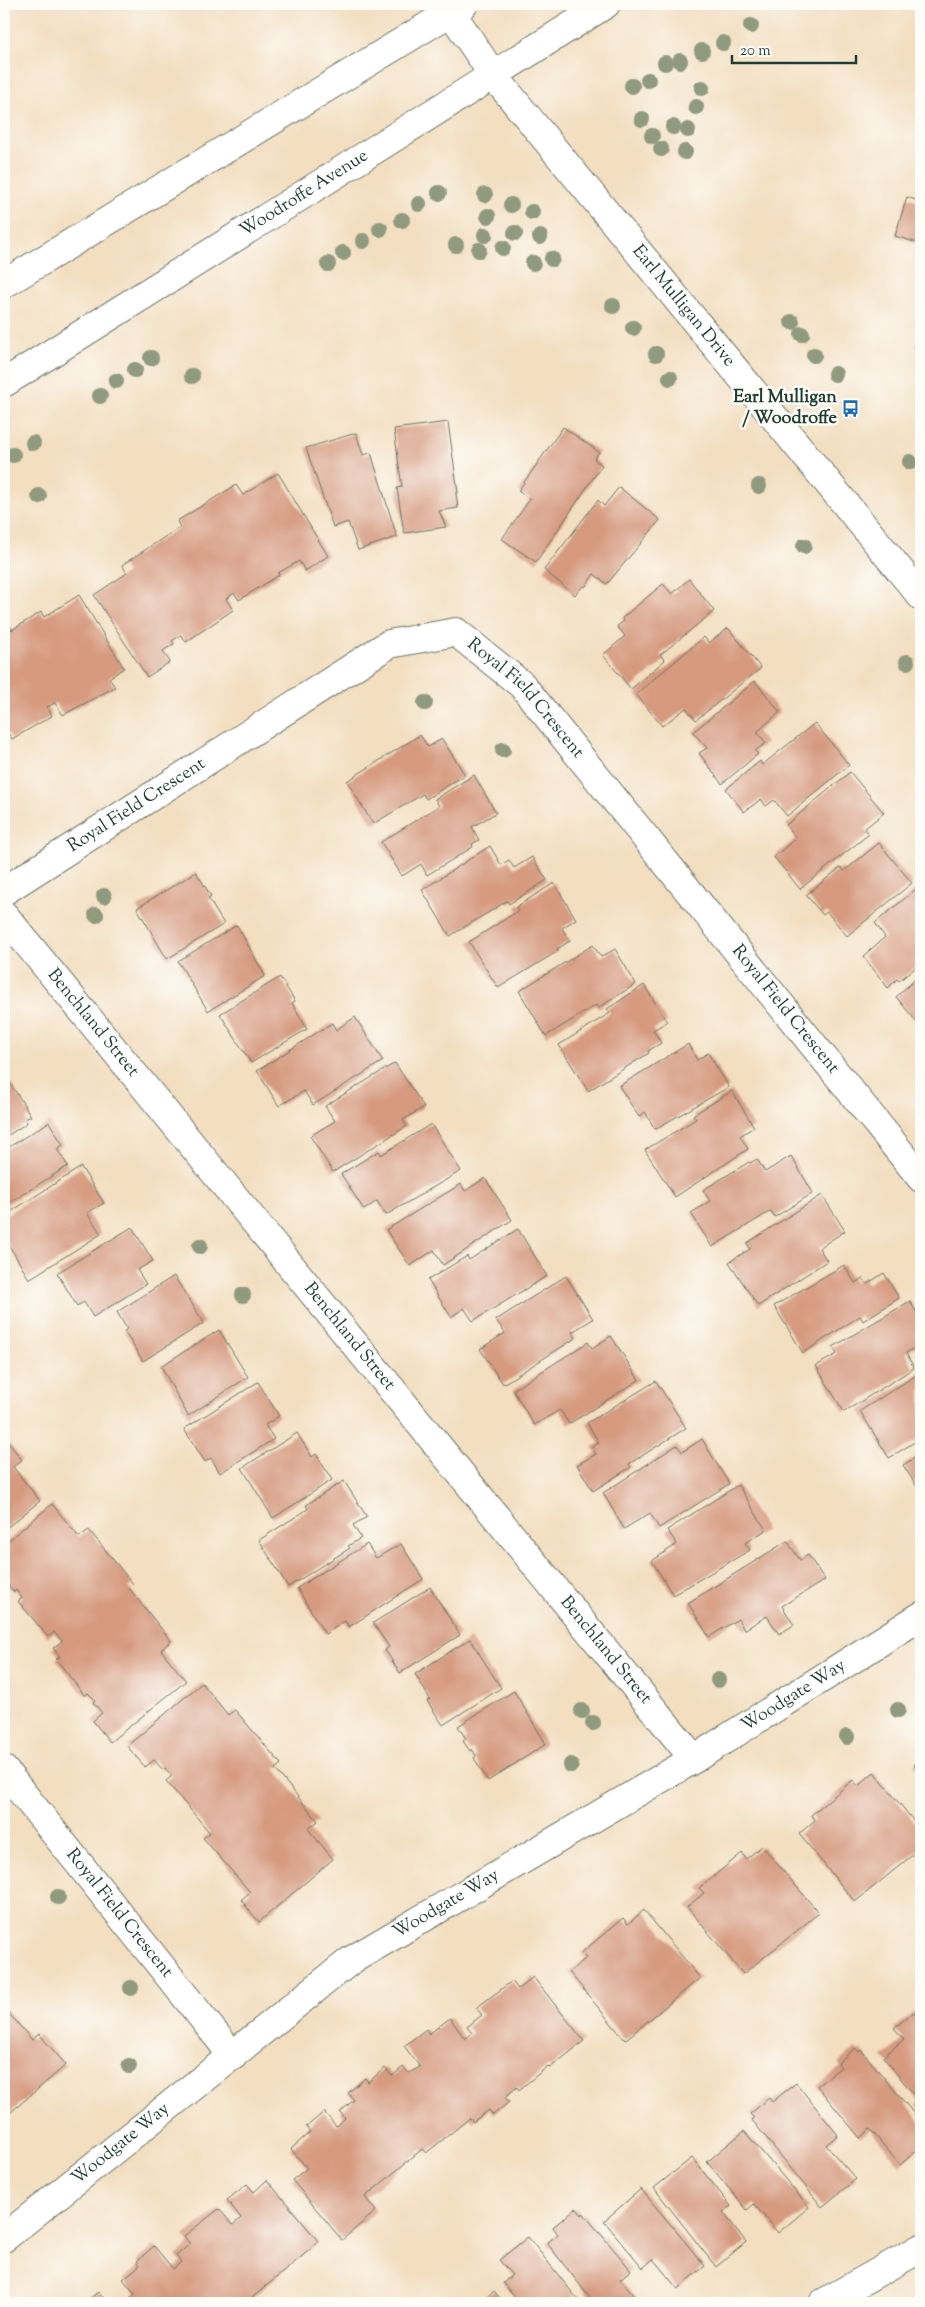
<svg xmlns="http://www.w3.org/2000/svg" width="925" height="2307" font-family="'Sorts Mill Goudy',serif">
	<rect width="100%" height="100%" fill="#fdfcf7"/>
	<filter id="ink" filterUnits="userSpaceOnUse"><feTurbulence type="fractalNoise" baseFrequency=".02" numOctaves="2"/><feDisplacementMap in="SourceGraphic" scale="10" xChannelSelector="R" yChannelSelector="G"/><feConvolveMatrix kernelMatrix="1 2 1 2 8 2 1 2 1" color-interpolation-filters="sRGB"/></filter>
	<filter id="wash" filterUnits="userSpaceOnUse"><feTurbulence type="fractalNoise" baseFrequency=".0096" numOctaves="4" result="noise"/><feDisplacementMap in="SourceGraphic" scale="20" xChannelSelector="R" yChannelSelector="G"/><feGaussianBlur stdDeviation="1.12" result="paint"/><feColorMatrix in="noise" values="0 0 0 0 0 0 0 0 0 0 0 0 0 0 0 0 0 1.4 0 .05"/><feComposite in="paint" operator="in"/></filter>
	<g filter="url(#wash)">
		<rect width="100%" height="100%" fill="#f3dec0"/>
		<g id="blocks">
			<path fill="#d69a7f" d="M907 197 921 202V244L895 236Z
				M921 340V352L916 344Z
				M448 422 458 493H456L458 508 439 511 446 527 404 533 397 488 402 487 394 429Z
				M563 427 599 452 594 459 602 465 536 562 502 539 530 499 518 491Z
				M356 433 363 455 371 453 397 537 358 550 348 522 333 527 306 448Z
				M278 473 328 556 305 571 299 561 278 573 279 575 239 600 234 593 226 599 233 610 186 642 181 635 172 641 174 644 163 651 170 662 147 677 94 595 127 573 122 565 180 527 177 521 236 485 243 495Z
				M619 487 660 520 607 584 594 574 585 587 583 586 575 595 544 570 598 500 604 506Z
				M689 579 714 611 660 655 665 660 631 689 603 655 625 636 617 626 624 621 622 618 663 584 672 594Z
				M79 595 124 668 109 678 115 687 63 715 55 703 47 707 52 716 12 739 7 732 4 734V628L9 625 12 630 41 612 44 617Z
				M728 628 761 668 696 720 686 708 662 726 636 694 704 637 709 643Z
				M755 681 780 712 757 732 766 743 755 751 758 754 722 784 699 753 707 748 693 732Z
				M815 723 849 765 787 816 774 800 766 806 761 799 744 812 726 789 760 761 762 765Z
				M420 735 428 747 442 739 465 775 426 799 423 794 373 824 347 781Z
				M850 772 884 813 864 829 869 834 800 889 774 857 796 838 786 825Z
				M474 775 496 813 472 827 479 840 472 844 473 847 427 875 421 864 402 876 381 842 439 806 435 799Z
				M879 843 912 883 847 936 827 912 823 915 806 895 841 867 844 871Z
				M490 846 501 865 509 860 514 868 532 857 547 880 509 904 507 901 450 936 422 890Z
				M196 872 211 896 208 898 224 924 167 959 137 908Z
				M554 883 576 919 562 928 570 941 557 949 558 951 498 988 469 942 518 911 516 907Z
				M921 885V963L899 981 897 979 888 988 863 956 885 937 875 923Z
				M237 925 265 976 208 1011 178 961Z
				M593 945 601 957 615 949 636 984 598 1008 596 1005 546 1036 519 991Z
				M921 974V1027L896 997Z
				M280 977 295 1001 292 1003 307 1029 251 1063 220 1014Z
				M644 985 667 1022 653 1030 661 1043 648 1051 649 1053 588 1091 559 1045 610 1013 607 1009Z
				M355 1017 383 1061 313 1105 304 1091 279 1106 257 1071 332 1023 336 1030Z
				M688 1044 697 1060 708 1053 729 1087 655 1129 645 1112 639 1117 619 1086Z
				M395 1063 424 1107 403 1120 407 1126 333 1172 310 1136 335 1121 325 1106Z
				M4 1073 31 1116 25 1119 27 1123 4 1138Z
				M732 1091 754 1127 740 1136 748 1149 675 1197 645 1150 696 1119 693 1115Z
				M49 1122 63 1145 57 1149 68 1166 4 1206V1150Z
				M431 1124 461 1171 386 1215 377 1201 364 1210 341 1174 379 1151 381 1155Z
				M791 1156 813 1193 775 1217 771 1211 712 1247 691 1213 710 1201 703 1190 749 1162 750 1163 757 1159 765 1172Z
				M81 1167 104 1203 87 1213 101 1234 29 1279 4 1237V1216Z
				M485 1178 512 1220 443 1265 434 1250 410 1266 386 1230 461 1184 465 1191Z
				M822 1195 845 1231 819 1248 827 1261 758 1306 729 1262 750 1249 747 1243Z
				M132 1227 153 1261 137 1270 146 1284 93 1317 84 1302 77 1306 57 1273Z
				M518 1229 547 1276 473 1321 464 1308 451 1317 428 1280 467 1256 469 1260Z
				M844 1265 855 1283 863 1278 867 1284 884 1273 899 1298 863 1321 860 1316 803 1353 774 1306Z
				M174 1276 204 1323 143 1361 124 1331 127 1329 117 1312Z
				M566 1276 593 1319 572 1332 576 1338 503 1384 480 1349 505 1333 496 1320Z
				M910 1301 921 1320 920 1344 906 1353 914 1368 844 1412 816 1366 837 1354 833 1347Z
				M219 1330 248 1377 188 1416 161 1366Z
				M611 1336 639 1380 569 1424 560 1410 534 1425 513 1390 588 1342 592 1348Z
				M921 1372V1438L889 1458 860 1411Z
				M656 1381 686 1428 629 1464 631 1467 593 1491 577 1465 596 1454 592 1447 599 1443 587 1423Z
				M258 1382 279 1416 265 1425 274 1439 220 1473 211 1458 205 1462 184 1429Z
				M297 1433 312 1457 316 1454 332 1480 273 1518 242 1468Z
				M4 1437 22 1460 13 1467 40 1501 4 1530Z
				M702 1439 729 1484 659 1528 650 1513 624 1529 603 1493 677 1445 682 1452Z
				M921 1454V1493L903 1465Z
				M344 1481 367 1517 353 1525 361 1538 348 1546 350 1548 288 1587 259 1540 308 1509 306 1505Z
				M738 1485 766 1530 745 1543 750 1550 673 1595 652 1561 677 1544 667 1530Z
				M52 1504 79 1537 89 1530 133 1584 129 1588 171 1641 161 1650 186 1681 110 1742 93 1721 102 1713 93 1702 95 1700 88 1693 85 1696 56 1659 60 1657 53 1648 62 1641 54 1632 48 1637 18 1601 22 1598 16 1590 14 1592 4 1581V1544Z
				M787 1541 800 1560 808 1555 825 1580 782 1606 794 1625 779 1634 767 1616 744 1630 738 1619 709 1637 688 1603Z
				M367 1544 376 1558 401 1544 423 1579 349 1627 345 1621 325 1634 297 1588Z
				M430 1587 460 1635 400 1673 385 1650 389 1647 373 1623Z
				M470 1639 501 1688 443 1725 427 1701 430 1699 415 1674Z
				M202 1683 228 1715 235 1710 281 1764 275 1769 318 1821 308 1829 333 1859 259 1922 241 1900 250 1892 203 1838 210 1833 166 1781 172 1776 165 1768 163 1770 154 1760 145 1767 127 1746Z
				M514 1691 546 1744 488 1781 474 1758 476 1756 472 1749 470 1751 463 1741 466 1739 458 1726Z
				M921 1759V1774L914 1765Z
				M874 1772 921 1830V1848L855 1902 799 1834 815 1820 811 1815 853 1780 858 1786Z
				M762 1846 819 1913 743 1974 687 1907 704 1893 699 1888 742 1853 746 1859Z
				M644 1910 700 1978 625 2040 569 1972 586 1958 581 1953 623 1918 628 1924Z
				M533 1977 584 2041 550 2068 548 2066 519 2090 517 2087 505 2097 509 2102 493 2115 489 2110 473 2122 470 2118 426 2153 422 2149 365 2197 376 2211 342 2240 292 2180 307 2168 291 2149 310 2132 306 2127 324 2112 336 2126 345 2118 340 2112 354 2100 348 2093 365 2078 368 2082 385 2068 392 2076 403 2067 409 2073 420 2067 404 2046 426 2029 429 2034 450 2018 465 2039 472 2033 467 2027 482 2015 476 2008 512 1981 518 1989Z
				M7 2011 32 2040 39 2034 66 2065 4 2118V2013Z
				M914 2012 921 2021V2110L917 2105 920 2102 883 2057 904 2039 894 2028Z
				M855 2048 859 2052 861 2050 921 2122V2147L900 2165 870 2129 860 2138 817 2086 841 2067 838 2063Z
				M796 2083 838 2135 826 2145 856 2179 822 2207 752 2120 754 2118 750 2114 769 2098 772 2102Z
				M744 2131 809 2207 778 2233 754 2204 747 2210 707 2162Z
				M692 2158 731 2206 723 2212 746 2242 716 2267 654 2188Z
				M267 2180 319 2242 246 2303H124L135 2294 123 2279 140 2265 137 2261 154 2246 173 2269 181 2262 176 2256 190 2244 184 2236 219 2209 233 2225 241 2218 227 2200 247 2184 254 2192Z
				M641 2189 705 2266 678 2289 653 2259 643 2268 604 2221Z
				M576 2208 582 2215 583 2213 631 2270 620 2279 639 2302 637 2303H594L547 2243 558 2234 553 2227Z
				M528 2237 579 2301 583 2303H519L503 2283 512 2275 499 2260Z
				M494 2291 504 2303H479Z
				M98 2292 107 2303H84Z"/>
		</g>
	</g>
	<g filter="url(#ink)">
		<use href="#blocks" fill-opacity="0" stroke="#697565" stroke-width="1"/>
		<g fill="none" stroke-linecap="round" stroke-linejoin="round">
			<defs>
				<g id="minor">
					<path id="s1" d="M4 891 389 644 456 632 522 685 921 1178"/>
					<path id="s2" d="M4 915 694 1759"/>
					<path id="s3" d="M4 1770 233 2056"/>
					<path id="s4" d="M4 2238 350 1961 694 1759 921 1616"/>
					<path d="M823 2303 921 2248"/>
				</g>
				<g id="tertiary">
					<path id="s5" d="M451 12 493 75 921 596"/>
				</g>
				<g id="secondary">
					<path d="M4 284 464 4"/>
					<path id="s6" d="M4 383 606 4"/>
				</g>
			</defs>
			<use href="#minor" stroke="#697565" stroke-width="30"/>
			<use href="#tertiary" stroke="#697565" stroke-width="30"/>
			<use href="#secondary" stroke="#697565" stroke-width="30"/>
			<use href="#minor" stroke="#fff" stroke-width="28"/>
			<use href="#tertiary" stroke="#fff" stroke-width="28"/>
			<use href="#secondary" stroke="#fff" stroke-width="28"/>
		</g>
		<g fill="#8f9a7f">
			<circle cx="751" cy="26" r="8"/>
			<circle cx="723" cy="43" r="8"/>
			<circle cx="702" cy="51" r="8"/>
			<circle cx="680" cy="61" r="8"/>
			<circle cx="665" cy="63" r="8"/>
			<circle cx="648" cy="80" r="8"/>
			<circle cx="632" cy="86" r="8"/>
			<circle cx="702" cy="88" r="8"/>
			<circle cx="696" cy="107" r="8"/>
			<circle cx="642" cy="119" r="8"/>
			<circle cx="673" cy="127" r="8"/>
			<circle cx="688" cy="130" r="8"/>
			<circle cx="652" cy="136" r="8"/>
			<circle cx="661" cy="149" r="8"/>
			<circle cx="685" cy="152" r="8"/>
			<circle cx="439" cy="193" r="8"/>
			<circle cx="485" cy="195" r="8"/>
			<circle cx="419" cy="204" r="8"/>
			<circle cx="511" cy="205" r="8"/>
			<circle cx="532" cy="212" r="8"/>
			<circle cx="488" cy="216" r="8"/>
			<circle cx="402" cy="220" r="8"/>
			<circle cx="380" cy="229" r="8"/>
			<circle cx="515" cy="233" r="8"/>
			<circle cx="485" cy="235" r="8"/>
			<circle cx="540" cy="237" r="8"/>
			<circle cx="363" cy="241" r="8"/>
			<circle cx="456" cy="245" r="8"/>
			<circle cx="503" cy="248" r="8"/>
			<circle cx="479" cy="250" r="8"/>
			<circle cx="343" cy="253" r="8"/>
			<circle cx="552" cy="259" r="8"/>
			<circle cx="533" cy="263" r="8"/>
			<circle cx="328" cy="264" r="8"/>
			<circle cx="613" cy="306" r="8"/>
			<circle cx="792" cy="322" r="8"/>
			<circle cx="633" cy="328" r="8"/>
			<circle cx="802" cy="334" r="8"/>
			<circle cx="656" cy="354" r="8"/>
			<circle cx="814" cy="355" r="8"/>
			<circle cx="151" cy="358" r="8"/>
			<circle cx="135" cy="370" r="8"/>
			<circle cx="835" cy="374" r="8"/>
			<circle cx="192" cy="376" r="8"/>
			<circle cx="670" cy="378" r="8"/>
			<circle cx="116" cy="381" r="8"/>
			<circle cx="100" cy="396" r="8"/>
			<circle cx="33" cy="443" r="8"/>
			<circle cx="13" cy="455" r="8"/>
			<circle cx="910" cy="462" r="8"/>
			<circle cx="759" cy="486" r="8"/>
			<circle cx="39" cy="496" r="8"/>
			<circle cx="804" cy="546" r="8"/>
			<circle cx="907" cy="662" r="8"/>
			<circle cx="425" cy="703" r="8"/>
			<circle cx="503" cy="750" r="8"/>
			<circle cx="104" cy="896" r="8"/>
			<circle cx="96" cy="915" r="8"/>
			<circle cx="200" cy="1246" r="8"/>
			<circle cx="243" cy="1295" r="8"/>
			<circle cx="718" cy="1680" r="8"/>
			<circle cx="898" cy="1710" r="8"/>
			<circle cx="582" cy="1711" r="8"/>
			<circle cx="593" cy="1723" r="8"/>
			<circle cx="847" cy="1737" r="8"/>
			<circle cx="571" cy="1765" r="8"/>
			<circle cx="58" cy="1897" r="8"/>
			<circle cx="131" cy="1988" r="8"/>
			<circle cx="129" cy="2066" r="8"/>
		</g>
	</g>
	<defs>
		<symbol id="bus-bare" viewBox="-9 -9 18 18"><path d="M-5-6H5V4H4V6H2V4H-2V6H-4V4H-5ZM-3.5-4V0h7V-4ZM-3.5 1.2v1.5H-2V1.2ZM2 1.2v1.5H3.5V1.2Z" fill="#1f6fb2" stroke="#fdfcf7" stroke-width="2.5" paint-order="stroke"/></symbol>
	</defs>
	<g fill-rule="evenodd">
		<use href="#bus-bare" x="838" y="396" width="25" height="25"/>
	</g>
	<g text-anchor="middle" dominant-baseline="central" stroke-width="5" stroke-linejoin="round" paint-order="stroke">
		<g font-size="18" fill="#1f3d34" stroke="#fdfcf7">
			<text stroke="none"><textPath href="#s6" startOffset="355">Woodroffe Avenue</textPath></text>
			<text stroke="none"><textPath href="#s5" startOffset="375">Earl Mulligan Drive</textPath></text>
			<text stroke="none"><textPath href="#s1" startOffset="622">Royal Field Crescent</textPath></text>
			<text stroke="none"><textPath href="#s1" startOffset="158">Royal Field Crescent</textPath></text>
			<text stroke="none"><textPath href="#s1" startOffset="1028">Royal Field Crescent</textPath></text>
			<text stroke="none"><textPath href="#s2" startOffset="140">Benchland Street</textPath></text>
			<text stroke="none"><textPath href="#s2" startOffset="545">Benchland Street</textPath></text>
			<text stroke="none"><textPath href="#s2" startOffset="950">Benchland Street</textPath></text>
			<text stroke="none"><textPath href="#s4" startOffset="960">Woodgate Way</textPath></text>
			<text stroke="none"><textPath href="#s4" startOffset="555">Woodgate Way</textPath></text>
			<text stroke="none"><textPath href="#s3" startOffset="184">Royal Field Crescent</textPath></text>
			<text stroke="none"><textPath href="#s4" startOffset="150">Woodgate Way</textPath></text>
		</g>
		<g font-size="18" font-weight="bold" fill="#1f3d34" stroke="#fdfcf7" text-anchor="end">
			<text x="837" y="398">Earl Mulligan<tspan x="837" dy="21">/ Woodroffe</tspan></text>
		</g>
	</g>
	<rect width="925" height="2307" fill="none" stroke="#fdfcf7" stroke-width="20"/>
	<path d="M732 55v8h124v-8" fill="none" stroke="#1f3d34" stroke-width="2.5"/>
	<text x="740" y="55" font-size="15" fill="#1f3d34" stroke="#fdfcf7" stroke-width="4" paint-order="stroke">20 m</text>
</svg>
